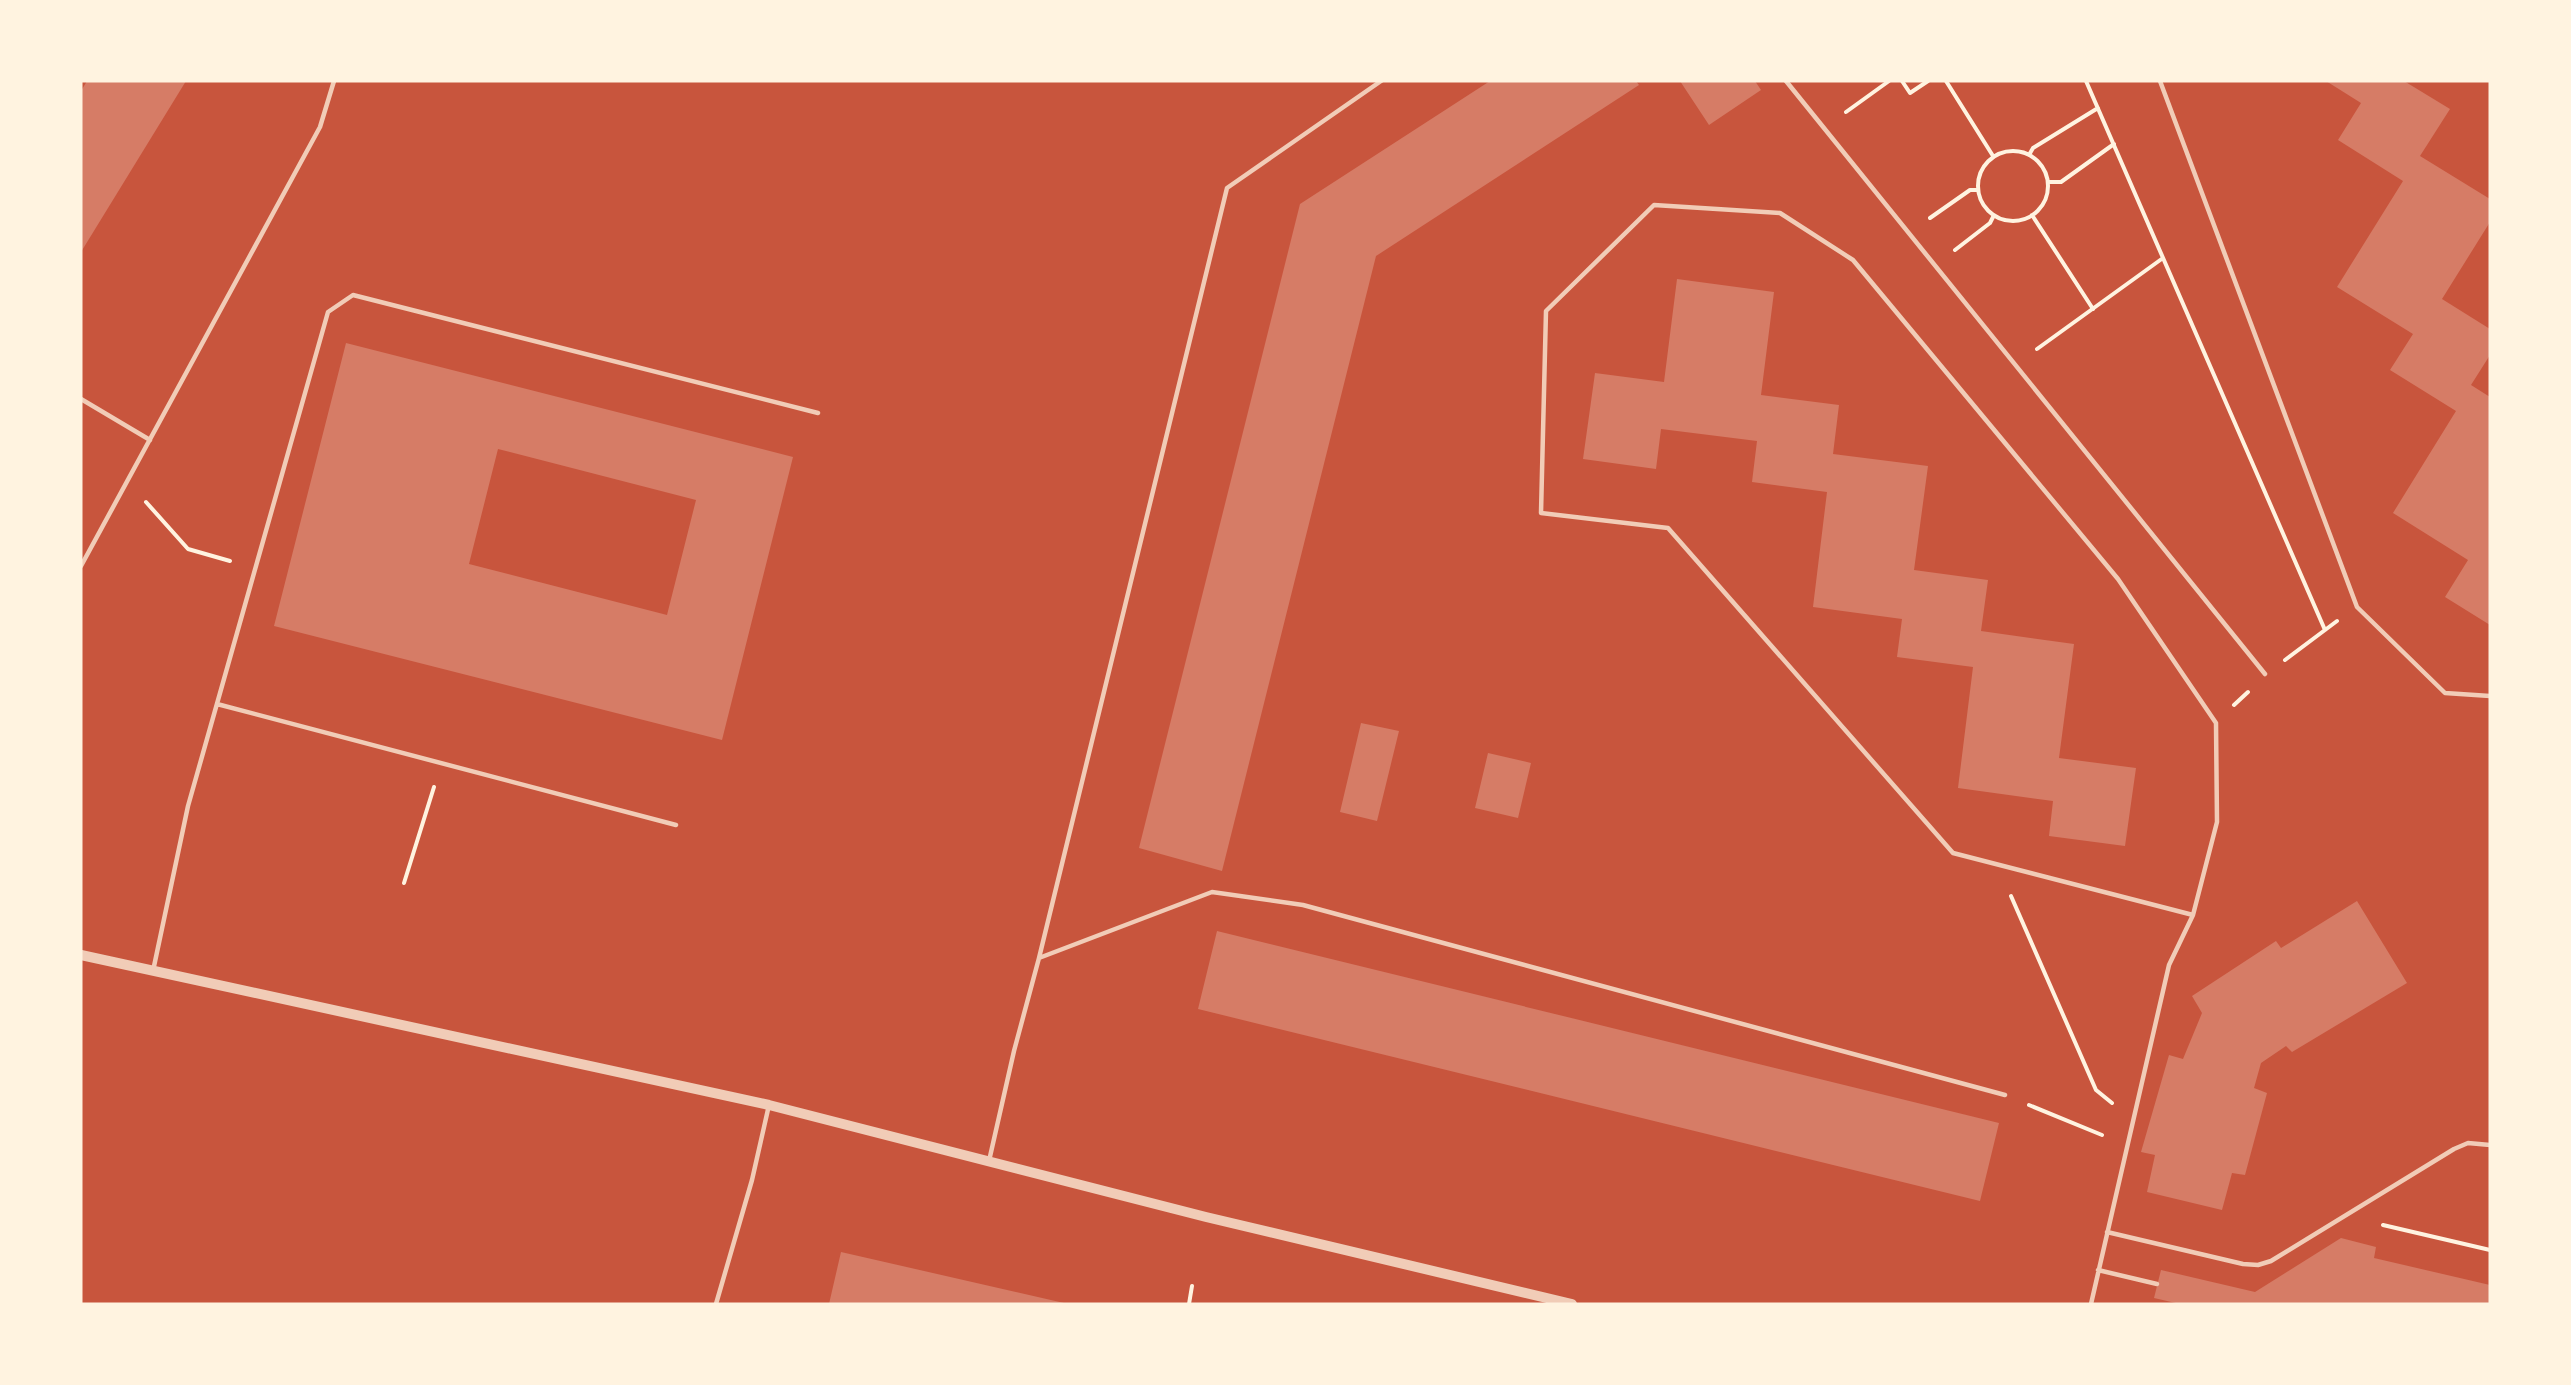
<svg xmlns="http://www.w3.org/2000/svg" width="2571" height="1385" font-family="Barlow,sans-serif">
	<rect width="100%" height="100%" fill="#c8553d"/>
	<path fill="#d67c66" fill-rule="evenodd" d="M87 81H186L81 252V91Z
		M1490 81H1636L1639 85 1376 256 1222 871 1139 848 1300 204Z
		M1680 81H1755L1761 90 1709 125Z
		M2326 81H2404L2450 109 2420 156 2490 199V222L2442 299 2490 329V355L2471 385 2490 397V625L2445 597 2468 560 2393 513 2456 411 2390 370 2413 334 2337 287 2403 181 2338 140 2361 103Z
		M1677 279 1774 292 1761 395 1839 405 1833 454 1928 466 1914 570 1988 580 1981 631 2074 644 2059 758 2136 768 2125 846 2049 836 2053 801 1958 788 1973 667 1897 657 1902 619 1813 607 1827 492 1752 482 1757 441 1661 429 1656 469 1583 459 1595 373 1664 382Z
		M346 343 793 457 722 740 274 626ZM498 449 696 500 667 615 469 564Z
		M1361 723 1399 731 1377 821 1340 812Z
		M1488 753 1531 763 1518 818 1475 808Z
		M2357 901 2407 983 2292 1052 2286 1046 2261 1063 2254 1088 2267 1093 2245 1175 2232 1173 2222 1210 2147 1192 2155 1155 2141 1152 2169 1055 2183 1059 2202 1013 2192 996 2276 941 2281 948Z
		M1217 931 1999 1123 1980 1201 1198 1009Z
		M2341 1238 2376 1247 2374 1258 2490 1285V1304H2180L2154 1298 2161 1270 2255 1292Z
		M841 1252 1064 1303V1304H829Z"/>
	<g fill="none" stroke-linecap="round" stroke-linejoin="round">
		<path stroke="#fff3e0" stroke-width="4" d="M1902 81 1910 93 1928 81
			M1946 81 1993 156
			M2086 81 2325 630
			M1846 112 1889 81
			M1978 186a35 35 0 1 1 70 0a35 35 0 1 1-70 0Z
			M2029 155 2033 148 2098 108
			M2048 182H2061L2114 144
			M2032 215 2093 309
			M1930 218 1970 190H1977
			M1955 250 1990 223 1994 215
			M2037 349 2163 258
			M146 502 188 549 230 561
			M2285 660 2337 621
			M2234 705 2248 692
			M404 883 434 787
			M2011 896 2096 1090 2112 1103
			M2029 1105 2102 1135
			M2383 1225 2490 1250
			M1189 1304 1192 1286"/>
		<path stroke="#f1ccb7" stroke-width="4.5" d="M1786 81 2265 674
			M2160 81 2357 607 2445 693 2490 696
			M81 399 150 440
			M81 566 320 127 334 81
			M217 704 676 825
			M1039 958 1227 188 1381 81
			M153 971 188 806 328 312 353 295 818 413
			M989 1161 1014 1051 1039 958 1212 892 1303 905 2005 1095
			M2107 1232 2243 1264 2258 1265 2271 1261 2454 1149 2468 1143 2490 1145
			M2098 1270 2157 1284
			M716 1304 752 1180 769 1105
			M2091 1304 2169 965 2193 915 2217 822 2216 723 2118 579 1853 260 1780 213 1654 205 1546 311 1541 513 1668 528 1953 853 2193 915"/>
		<path stroke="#f1ccb7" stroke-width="10" d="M81 955 769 1105 1206 1217 1572 1304"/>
	</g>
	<rect width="2571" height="1385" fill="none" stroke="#fff3e0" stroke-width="165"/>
</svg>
